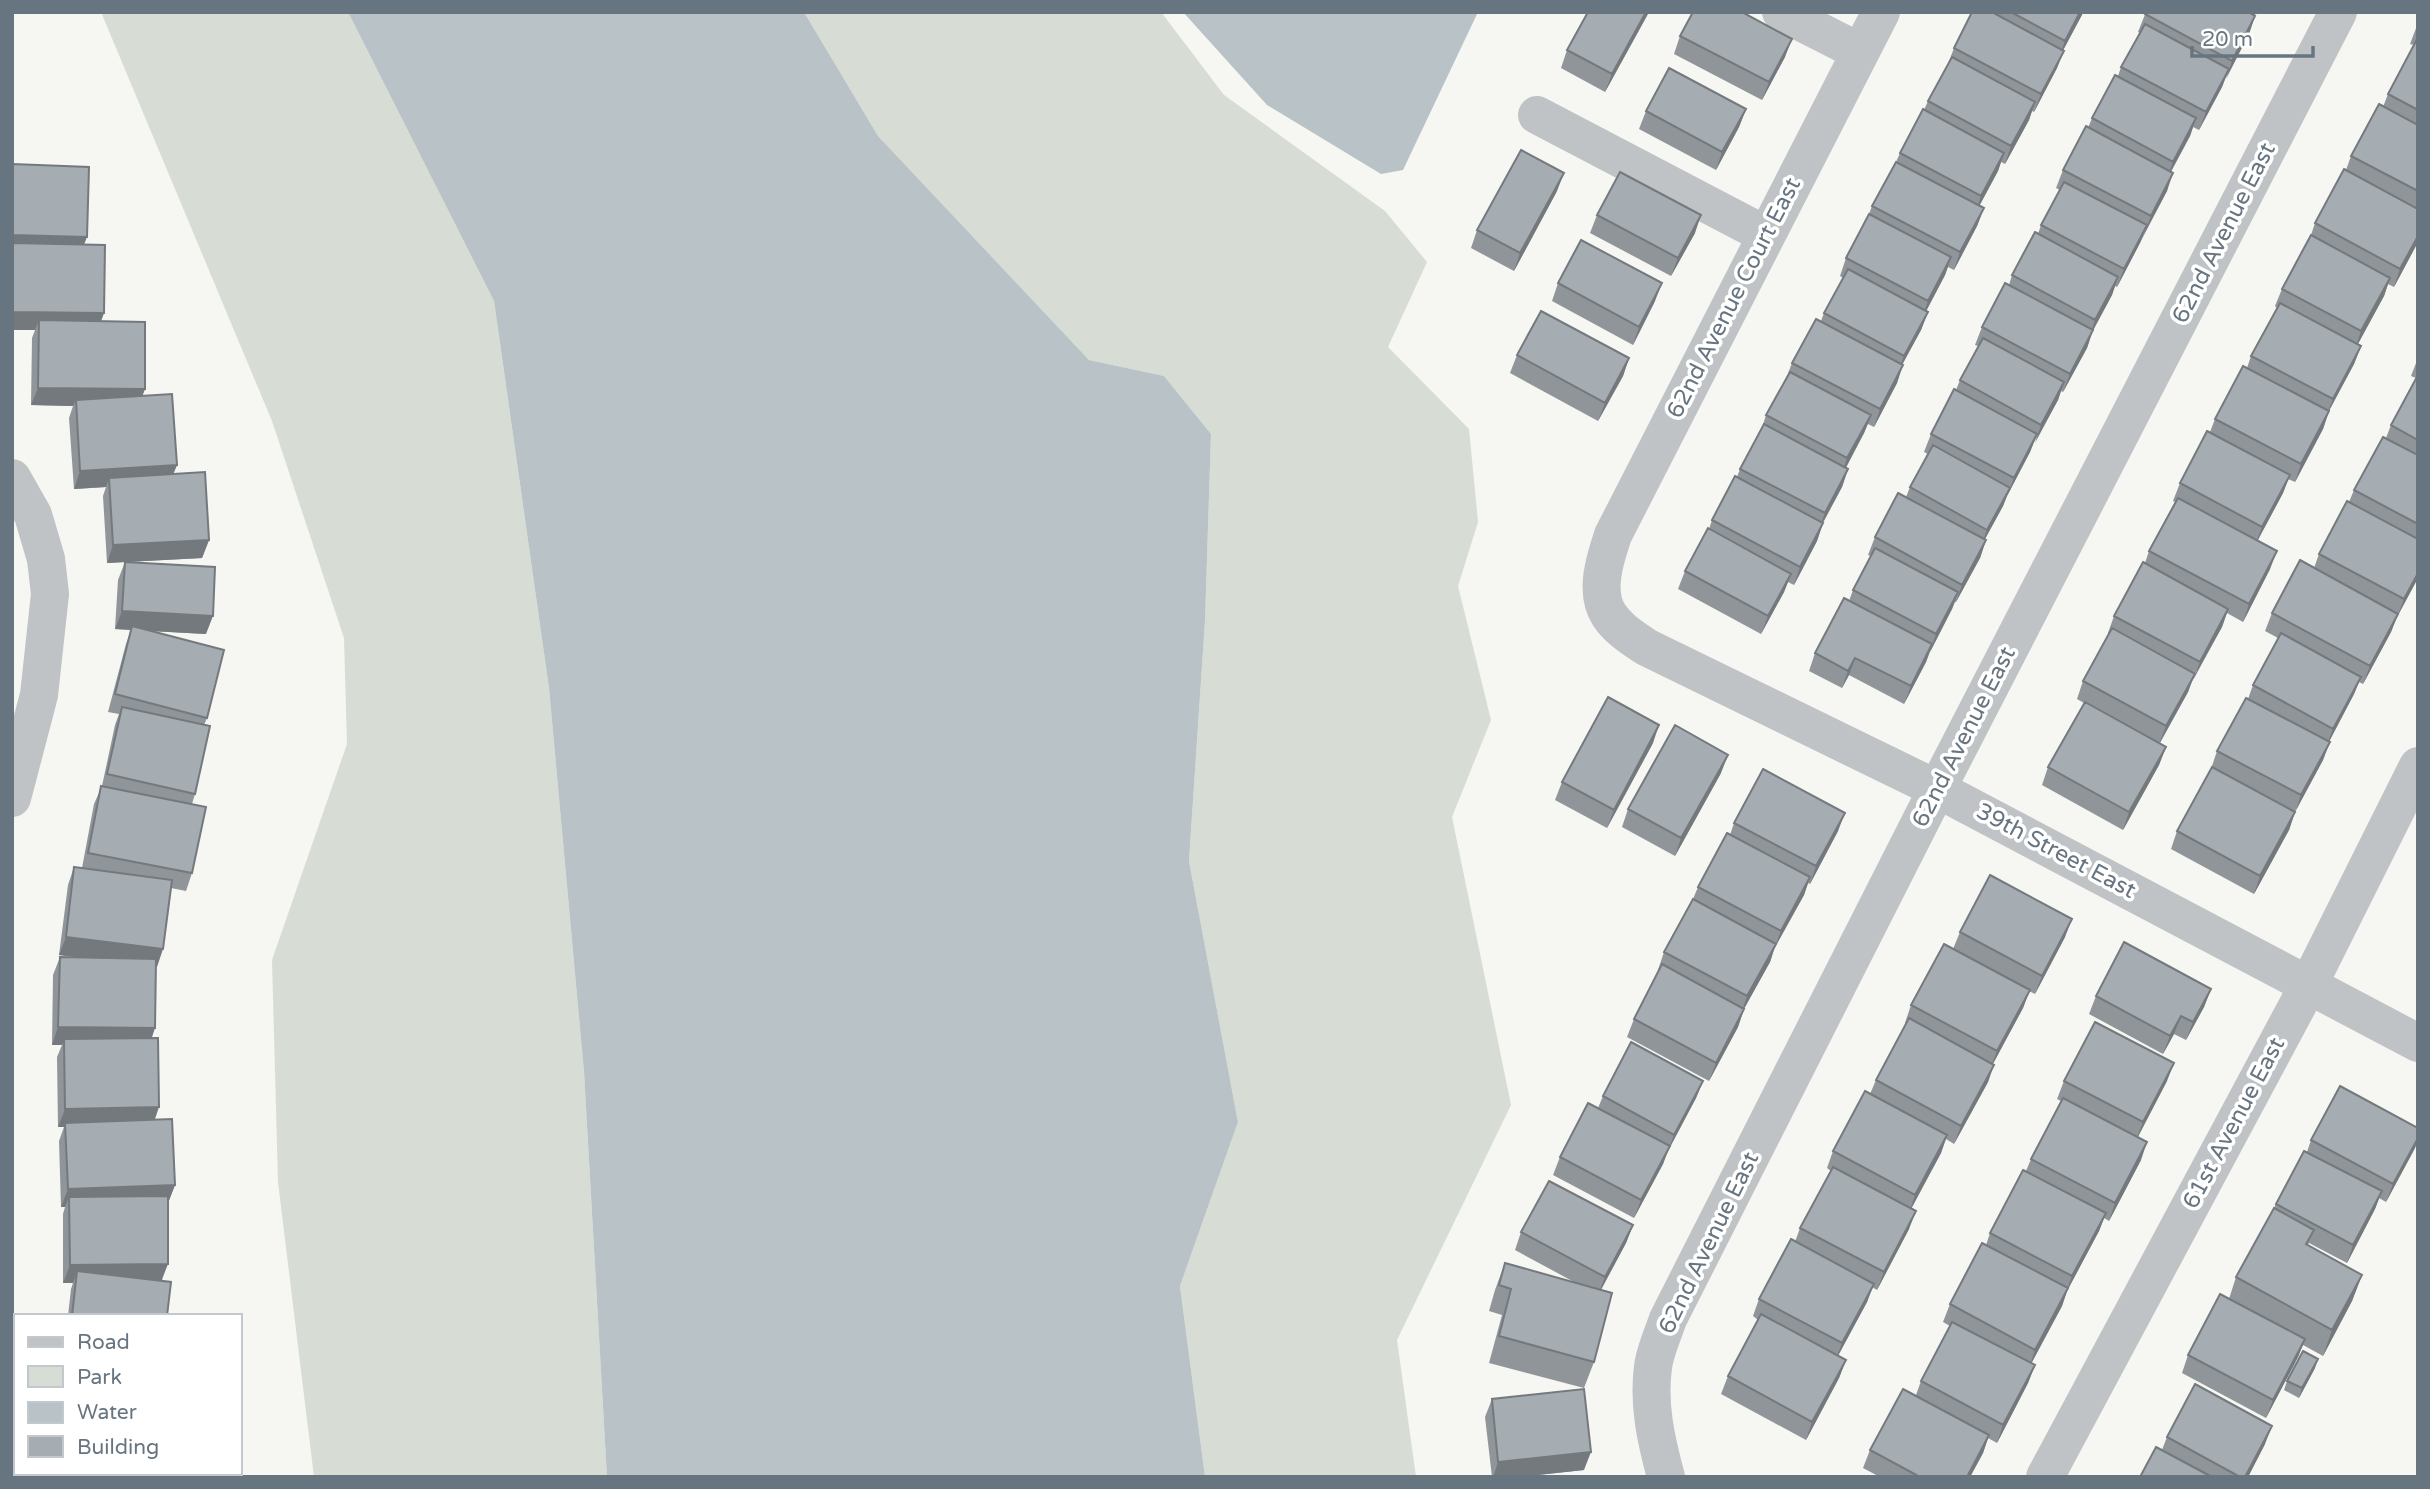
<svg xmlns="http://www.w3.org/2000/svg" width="2430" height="1489" font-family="'Varela Round',sans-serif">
	<rect width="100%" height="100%" fill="#f6f6f2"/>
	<path fill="#d7dcd4" d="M101 12H348L494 301 549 688 584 1072 607 1477H314L278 1182 272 960 347 744 344 638 272 421Z
		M804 12H1161L1224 95 1385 211 1427 262 1388 347 1469 429 1478 522 1458 586 1491 720 1452 817 1511 1105 1397 1340 1416 1477H1205L1180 1286 1238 1122 1189 861 1205 621 1211 434 1164 376 1089 360 878 136Z"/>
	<path fill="#b8c2c7" d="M348 12H804L878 136 1089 360 1164 376 1211 434 1205 621 1189 861 1238 1122 1180 1286 1205 1477H607L584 1072 549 688 494 301Z
		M1183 12H1478L1403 170 1381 174 1267 105Z"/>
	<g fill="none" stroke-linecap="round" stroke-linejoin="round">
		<path stroke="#bfc3c6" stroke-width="38" d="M1781 12 1860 52
			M1881 12 1613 535C1605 559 1594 592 1609 615 1618 629 1633 638 1646 647L1937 789 2418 1043
			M1537 115 1766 235
			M12 478 33 515 46 559 50 594 39 695 12 798
			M1666 1477C1656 1440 1648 1405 1653 1367 1655 1351 1663 1334 1668 1319L1937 789 2338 12
			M2045 1477 2309 984 2418 766"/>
	</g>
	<path fill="#8f9599" d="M1588 12H1649L1605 92 1561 68 1567 50Z
		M1972 12H2083L2063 50 2057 68 2034 112 2032 111 2029 120 2005 164 2001 162 1998 171 1979 206 1984 208 1977 226 1954 270 1948 267 1945 275 1926 311 1928 312 1921 330 1902 365 1897 383 1874 427 1868 424 1864 433 1846 468 1848 469 1842 487 1823 523 1817 541 1794 585 1788 582 1784 592 1761 634 1678 589 1685 571 1709 529 1712 520 1737 477 1740 469 1762 428 1766 415 1787 376 1792 363 1821 321 1824 313 1843 278 1840 276 1846 258 1869 214 1872 206 1896 162 1900 153 1924 110 1928 101 1948 64 1954 48Z
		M2146 12H2256L2249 34 2225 79 2222 87 2199 130 2193 127 2190 136 2171 172 2167 191 2117 287 2115 286 2112 295 2093 330 2087 348 2063 392 2061 391 2058 400 2034 442 2030 452 2007 496 2003 506 1985 539 1986 540 1980 558 1956 602H1955L1952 609 1930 652 1926 662 1904 704 1849 675 1842 688 1809 671 1815 653 1849 601 1853 590 1871 556 1868 555 1875 537 1906 497 1910 487 1928 454 1924 452 1931 434 1956 390 1960 380 1978 346 1975 345 1982 327 2009 285 2012 275 2038 234 2041 225 2060 190 2056 188 2063 170 2088 128 2092 118 2118 76 2121 67 2140 33 2138 32Z
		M2418 23V242L2394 287 2388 284 2384 296 2358 344 2361 346 2354 364 2329 411 2323 429 2295 482 2288 479 2283 493 2258 540 2270 569 2243 622 2227 613 2222 627 2192 679 2188 692 2160 743 2166 747 2159 765 2123 830 2042 785 2048 767 2084 703 2077 699 2083 681 2109 634 2108 633 2114 616 2145 563 2149 551 2175 502 2173 501 2180 483 2210 432 2215 419 2247 368 2251 356 2277 308 2275 306 2282 289 2311 235 2315 223 2346 170 2351 156 2383 107 2388 94 2414 45 2410 44Z
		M1680 36 1785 57 1762 100 1674 54Z
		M1746 109 1739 127 1716 170 1639 129 1646 111Z
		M12 164 84 244 104 313 101 321 145 389 142 396 177 465 173 474 209 540 202 558 127 562 206 634 150 631 207 718 204 725 195 794 192 804V873L186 891 171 888 156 967 152 1038 155 1120 175 1185 168 1203 162 1281 167 1316H68L71 1289 73 1283H63V1214L65 1207H61L59 1141 64 1127H58L57 1057 62 1045H52L53 975 60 957 83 958 59 955 68 885 74 867 82 868 94 804 102 786 115 725 119 714 108 712 126 644 131 630 115 629 118 580 125 562 107 563 103 496 106 487 74 489 69 418 73 406 31 405 32 338 35 330H12Z
		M1557 191 1514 271 1471 248 1477 230Z
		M1597 215 1695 233 1671 276 1590 233Z
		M1558 283 1655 301 1633 345 1552 301Z
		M1517 355 1629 358 1623 376 1598 421 1510 373Z
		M2418 358V578L2397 617 2391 632 2363 684 2359 682 2354 694 2329 742 2323 760 2295 812 2289 830 2254 894 2171 849 2177 831 2211 769 2217 751 2248 699 2253 685 2278 638 2265 631 2272 613 2314 568 2319 554 2349 502 2354 490 2386 438 2391 425 2416 378 2411 376Z
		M1653 743 1607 828 1555 800 1562 782Z
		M1721 773 1675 856 1622 827 1628 809Z
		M1734 823 1838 831 1810 884 1808 883 1804 895 1774 949 1770 962 1744 1009 1738 1027 1709 1081 1627 1037 1634 1019 1659 970H1658L1664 952 1693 899 1698 887 1730 835Z
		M1960 932 2065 937 2035 994 2029 991 2023 1008 1993 1064 1988 1082 1954 1144 1946 1139 1941 1153 1911 1208 1909 1229 1877 1290 1872 1287 1867 1302 1838 1356 1846 1360 1839 1378 1806 1440 1721 1394 1728 1376 1758 1320 1753 1316 1759 1299 1795 1242 1800 1228 1831 1171 1827 1168 1833 1151 1870 1094 1876 1080 1906 1024 1905 1023 1911 1005 1953 949Z
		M2211 989 2204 1007 2186 1040 2174 1034 2163 1054 2089 1014 2096 996Z
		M1703 1081 1696 1098 1667 1152 1663 1164 1634 1218 1553 1175 1560 1157 1598 1108 1603 1096Z
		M2064 1081H2167L2138 1137 2141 1160 2109 1221 2104 1218 2099 1231 2067 1291 2062 1306 2031 1363 2035 1365 2028 1383 1997 1443 1988 1438 1983 1453 1970 1477H1880L1863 1468 1870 1450 1916 1395 1921 1381 1950 1326 1943 1322 1950 1304 1986 1245 1990 1233 2026 1171 2031 1159 2061 1101 2057 1099Z
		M2418 1128V1141L2415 1148 2386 1202 2379 1198 2375 1209 2347 1263 2309 1243 2308 1245 2362 1275 2352 1301 2323 1356 2303 1345 2298 1357 2266 1418 2182 1373 2188 1355 2229 1299 2236 1277 2276 1204 2307 1152 2311 1140Z
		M1633 1225 1626 1243 1601 1290 1594 1362 1584 1388 1489 1363 1502 1315 1489 1311 1495 1290 1505 1263 1574 1282 1515 1250 1521 1232Z
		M2315 1368 2299 1398 2284 1390 2287 1381Z
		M1492 1399 1584 1470 1519 1477H1492L1485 1417Z
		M2167 1437 2265 1444 2248 1477H2140L2162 1450Z
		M74 1473H187L186 1477H74Z"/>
	<path fill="#74797d" d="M1646 12H1649L1605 92 1612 74Z
		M2080 12H2083L2082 15 2059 58 2065 41Z
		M2255 16 2249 34 2226 79 2232 61Z
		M1792 39 1785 57 1762 100 1769 82Z
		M2064 51 2057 68 2034 112 2041 94Z
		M2229 69 2222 87 2199 130 2206 112Z
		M2035 102 2029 120 2005 164 2011 146Z
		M1746 109 1739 127 1716 170 1722 152Z
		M2196 118 2190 136 2166 180 2173 162Z
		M2004 153 1998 171 1975 214 1981 196Z
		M1564 173 1557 191 1514 271 1520 253Z
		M2173 173 2167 191 2144 234 2151 216Z
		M1984 208 1977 226 1954 270 1960 252Z
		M1701 215 1695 233 1671 276 1678 258Z
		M2147 225 2140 243 2117 287 2124 269Z
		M12 235 87 237 80 255 12 253Z
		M2418 236V242L2394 287 2400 269Z
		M1951 257 1945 275 1922 319 1928 301Z
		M2118 277 2112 295 2089 338 2095 320Z
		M2390 278 2384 296 2355 349 2361 331Z
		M1662 283 1655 301 1633 345 1639 327Z
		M12 312 104 313 97 331 39 320 35 330H12Z
		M1928 312 1921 330 1897 374 1904 356Z
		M2093 330 2087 348 2063 392 2070 374Z
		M2361 346 2354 364 2326 416 2333 399Z
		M1629 358 1623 376 1598 421 1605 403Z
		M1903 365 1897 383 1874 427 1880 409Z
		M2064 382 2058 400 2035 443 2041 425Z
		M38 388 145 389 138 407 76 400 73 406 31 405Z
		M2329 411 2323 429 2295 482 2301 464Z
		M1871 415 1864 433 1841 476 1847 458Z
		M2037 434 2030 452 2007 496 2014 478Z
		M177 465 170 482 109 478 106 487 74 489 80 471Z
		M1848 469 1842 487 1818 531 1825 513Z
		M2290 475 2283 493 2255 545 2262 527Z
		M2010 488 2003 506 1980 548 1987 530Z
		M1823 523 1817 541 1794 585 1800 567Z
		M209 540 202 558 107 563 113 545Z
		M1986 540 1980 558 1956 602 1962 585Z
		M2277 551 2270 569 2243 622 2249 604Z
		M2418 573V578L2397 617 2404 599Z
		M1791 574 1784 592 1761 634 1768 616Z
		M1958 592 1952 609 1930 652 1936 634Z
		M2228 609 2222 627 2193 680 2200 662Z
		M122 611 213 616 206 634 115 629Z
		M2398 614 2391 632 2363 684 2370 666Z
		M1932 644 1926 662 1904 704 1911 686Z
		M1855 658 1849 675 1842 688 1848 671Z
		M2195 674 2188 692 2159 744 2166 726Z
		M2361 677 2354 694 2326 747 2333 729Z
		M1659 725 1653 743 1607 828 1614 810Z
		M2330 742 2323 760 2295 812 2289 830 2254 894 2260 876 2295 813 2301 795Z
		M2166 747 2159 765 2123 830 2129 812Z
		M1728 755 1721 773 1675 856 1681 838Z
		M1845 813 1838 831 1810 884 1816 866Z
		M1810 877 1804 895 1774 949 1781 931Z
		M2072 919 2065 937 2035 994 2042 976Z
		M66 937 163 949 157 967 59 955Z
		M1776 944 1770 962 1741 1014 1747 996Z
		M2211 989 2204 1007 2186 1040 2193 1022Z
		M2030 990 2023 1008 1990 1069 1997 1051Z
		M1744 1009 1738 1027 1709 1081 1716 1063Z
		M2181 1016 2174 1034 2163 1054 2170 1036Z
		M58 1027 155 1028 149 1046 64 1039 62 1045H52Z
		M2174 1063 2167 1081 2136 1140 2143 1122Z
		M1994 1065 1988 1082 1954 1144 1961 1126Z
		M1703 1081 1696 1098 1667 1153 1674 1135Z
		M159 1107 153 1125 65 1123 64 1127H58L65 1109Z
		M1947 1135 1941 1153 1909 1213 1915 1195Z
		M2418 1138 2415 1148 2386 1202 2393 1184Z
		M2147 1142 2141 1160 2109 1221 2115 1203Z
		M1670 1146 1663 1164 1634 1218 1641 1200Z
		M175 1185 168 1203 69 1206V1197L65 1207H61L68 1189Z
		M2382 1191 2375 1209 2347 1263 2353 1245Z
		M1916 1211 1909 1229 1877 1290 1884 1272Z
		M2106 1213 2099 1231 2067 1291 2062 1306 2029 1368 2035 1350 2066 1292 2072 1276Z
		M1633 1225 1626 1243 1598 1295 1605 1277Z
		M168 1264 161 1282 77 1271 73 1283H63L70 1265Z
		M2362 1275 2352 1301 2323 1356 2332 1330Z
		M1874 1284 1867 1302 1835 1361 1842 1343Z
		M2305 1339 2298 1357 2266 1418 2273 1400Z
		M2318 1359 2315 1368 2299 1398 2302 1388Z
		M1846 1360 1839 1378 1806 1440 1812 1422Z
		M2035 1365 2028 1383 1997 1443 2003 1425Z
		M2272 1426 2265 1444 2248 1477H2245Z
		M1989 1435 1983 1453 1970 1477H1967Z
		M1591 1452 1584 1470 1519 1477H1493L1498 1462Z"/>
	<path fill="#a6adb2" stroke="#74797d" stroke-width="2" d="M1588 12H1646L1612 74 1567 50Z
		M1693 12H1742L1792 39 1769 82 1680 36Z
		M1972 12H1992L2064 51 2041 94 1954 48Z
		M2011 12H2080L2065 41Z
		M2146 12H2248L2255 16 2232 61 2145 14Z
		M2145 24 2229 69 2206 112 2121 67Z
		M2416 41 2418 42V110L2388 94Z
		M1952 57 2035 102 2011 146 1928 101Z
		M1669 68 1746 109 1722 152 1646 111Z
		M2115 75 2196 118 2173 162 2092 118Z
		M2379 104 2418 125V191L2351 156Z
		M1923 109 2004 153 1981 196 1900 153Z
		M2086 126 2173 173 2151 216 2063 170Z
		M1521 150 1564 173 1520 253 1477 230Z
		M1896 162 1984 208 1960 252 1872 206Z
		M12 164 89 167 87 237 12 235Z
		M2344 169 2418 209V236L2400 269 2315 223Z
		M1620 172 1701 215 1678 258 1597 215Z
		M2064 182 2147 225 2124 269 2041 225Z
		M1869 214 1951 257 1928 301 1846 258Z
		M2035 232 2118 277 2095 320 2012 275Z
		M2311 235 2390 278 2361 331 2282 289Z
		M1581 240 1662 283 1639 327 1558 283Z
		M12 243 105 245 104 313 12 312Z
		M1848 269 1928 312 1904 356 1824 313Z
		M2005 283 2093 330 2070 374 1982 327Z
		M2280 303 2361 346 2333 399 2251 356Z
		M1541 311 1629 358 1605 403 1517 355Z
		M1816 319 1903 365 1880 409 1792 363Z
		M39 320 145 322V389L38 388Z
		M1983 338 2064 382 2041 425 1960 380Z
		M2243 366 2329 411 2301 464 2215 419Z
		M1790 372 1871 415 1847 458 1766 415Z
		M2418 375V440L2391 425Z
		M1954 389 2037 434 2014 478 1931 434Z
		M172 394 177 465 80 471 76 400Z
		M1764 424 1848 469 1825 513 1740 469Z
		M2207 431 2290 475 2262 527 2180 483Z
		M2383 437 2418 455V524L2354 490Z
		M1933 445 2010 488 1987 530 1910 487Z
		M205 472 209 540 113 545 109 478Z
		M1735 476 1823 523 1800 567 1712 520Z
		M1898 493 1986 540 1962 585 1875 537Z
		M2178 498 2277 551 2249 604 2149 551Z
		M2347 501 2418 539V573L2404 599 2319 554Z
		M1708 528 1791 574 1768 616 1685 571Z
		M1875 548 1958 592 1936 634 1853 590Z
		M2300 560 2398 614 2370 666 2272 613Z
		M125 562 215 567 213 616 122 611Z
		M2143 562 2228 609 2200 662 2114 616Z
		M1844 598 1932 644 1911 686 1855 658 1848 671 1815 653Z
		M132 626 224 650 207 718 115 694Z
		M2112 628 2195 674 2166 726 2083 681Z
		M2281 633 2361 677 2333 729 2253 685Z
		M1608 697 1659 725 1614 810 1562 782Z
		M2246 698 2330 742 2301 795 2217 751Z
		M2085 702 2166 747 2129 812 2048 767Z
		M122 707 210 726 195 794 107 774Z
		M1675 725 1728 755 1681 838 1628 809Z
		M2212 767 2295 812 2260 876 2177 831Z
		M1763 769 1845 813 1816 866 1734 823Z
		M101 786 206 807 192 873 88 853Z
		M1727 833 1810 877 1781 931 1698 887Z
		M74 867 172 880 163 949 66 937Z
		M1990 875 2072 919 2042 976 1960 932Z
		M1693 899 1776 944 1747 996 1664 952Z
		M2124 942 2211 989 2193 1022 2181 1016 2170 1036 2096 996Z
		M1944 944 2030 990 1997 1051 1911 1005Z
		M60 957 156 959 155 1028 58 1027Z
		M1662 964 1744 1009 1716 1063 1634 1019Z
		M1909 1018 1994 1065 1961 1126 1876 1080Z
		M2095 1022 2174 1063 2143 1122 2064 1081Z
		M158 1038 159 1107 65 1109 64 1039Z
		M1631 1042 1703 1081 1674 1135 1603 1096Z
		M2340 1086 2418 1128V1138L2393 1184 2311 1140Z
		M1865 1091 1947 1135 1915 1195 1833 1151Z
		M2063 1098 2147 1142 2115 1203 2031 1159Z
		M1588 1103 1670 1146 1641 1200 1560 1157Z
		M172 1119 175 1185 68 1189 65 1123Z
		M2304 1151 2382 1191 2353 1245 2276 1204Z
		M1833 1167 1916 1211 1884 1272 1800 1228Z
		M2023 1170 2106 1213 2072 1276 1990 1233Z
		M1549 1181 1633 1225 1605 1277 1521 1232Z
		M168 1196V1264L70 1265 69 1197Z
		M2274 1208 2314 1230 2306 1244 2362 1275 2332 1330 2236 1277Z
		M1791 1239 1874 1284 1842 1343 1759 1299Z
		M1982 1243 2068 1288 2035 1350 1950 1304Z
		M1505 1263 1612 1293 1594 1362 1499 1336 1511 1289 1499 1285Z
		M77 1271 171 1282 167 1316H72Z
		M2220 1294 2305 1339 2273 1400 2188 1355Z
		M1761 1314 1846 1360 1812 1422 1728 1376Z
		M1952 1322 2035 1365 2003 1425 1921 1381Z
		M2303 1351 2318 1359 2302 1388 2287 1381Z
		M2195 1384 2272 1426 2245 1477H2240L2167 1437Z
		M1584 1389 1591 1452 1498 1462 1492 1399Z
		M1903 1389 1989 1435 1967 1477H1920L1870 1450Z
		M2156 1447 2212 1477H2140Z
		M80 1473H187L186 1477H80Z"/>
	<g text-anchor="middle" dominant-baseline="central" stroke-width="7" stroke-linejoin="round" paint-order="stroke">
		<g font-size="23" fill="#677581" stroke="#fff">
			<text transform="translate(2224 233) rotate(-63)">62nd Avenue East</text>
			<text transform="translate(1734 298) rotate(-63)">62nd Avenue Court East</text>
			<text transform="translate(1964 737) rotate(-63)">62nd Avenue East</text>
			<text transform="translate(2056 851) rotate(28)">39th Street East</text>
			<text transform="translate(2234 1123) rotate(-62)">61st Avenue East</text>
			<text transform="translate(1709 1243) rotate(-64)">62nd Avenue East</text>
		</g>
	</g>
	<rect width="2430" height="1489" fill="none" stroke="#677581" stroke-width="28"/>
	<rect x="14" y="1314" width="228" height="161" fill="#ffffff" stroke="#c2c8cd" stroke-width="2"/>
	<rect x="28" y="1337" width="35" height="10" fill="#bfc3c6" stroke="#c2c8cd" stroke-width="2"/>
	<text x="77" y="1349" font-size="21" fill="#677581">Road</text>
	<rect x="28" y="1366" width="35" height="21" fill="#d7dcd4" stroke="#c2c8cd" stroke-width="2"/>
	<text x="77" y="1384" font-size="21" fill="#677581">Park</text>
	<rect x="28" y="1402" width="35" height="21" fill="#b8c2c7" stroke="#c2c8cd" stroke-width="2"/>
	<text x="77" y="1419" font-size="21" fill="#677581">Water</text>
	<rect x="28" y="1436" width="35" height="21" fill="#a6adb2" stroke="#c2c8cd" stroke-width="2"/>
	<text x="77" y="1454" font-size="21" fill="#677581">Building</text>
	<path d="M2192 46v10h121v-10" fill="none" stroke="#677581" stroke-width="3.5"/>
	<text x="2202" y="46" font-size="21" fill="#677581" stroke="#ffffff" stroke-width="5" paint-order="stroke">20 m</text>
</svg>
